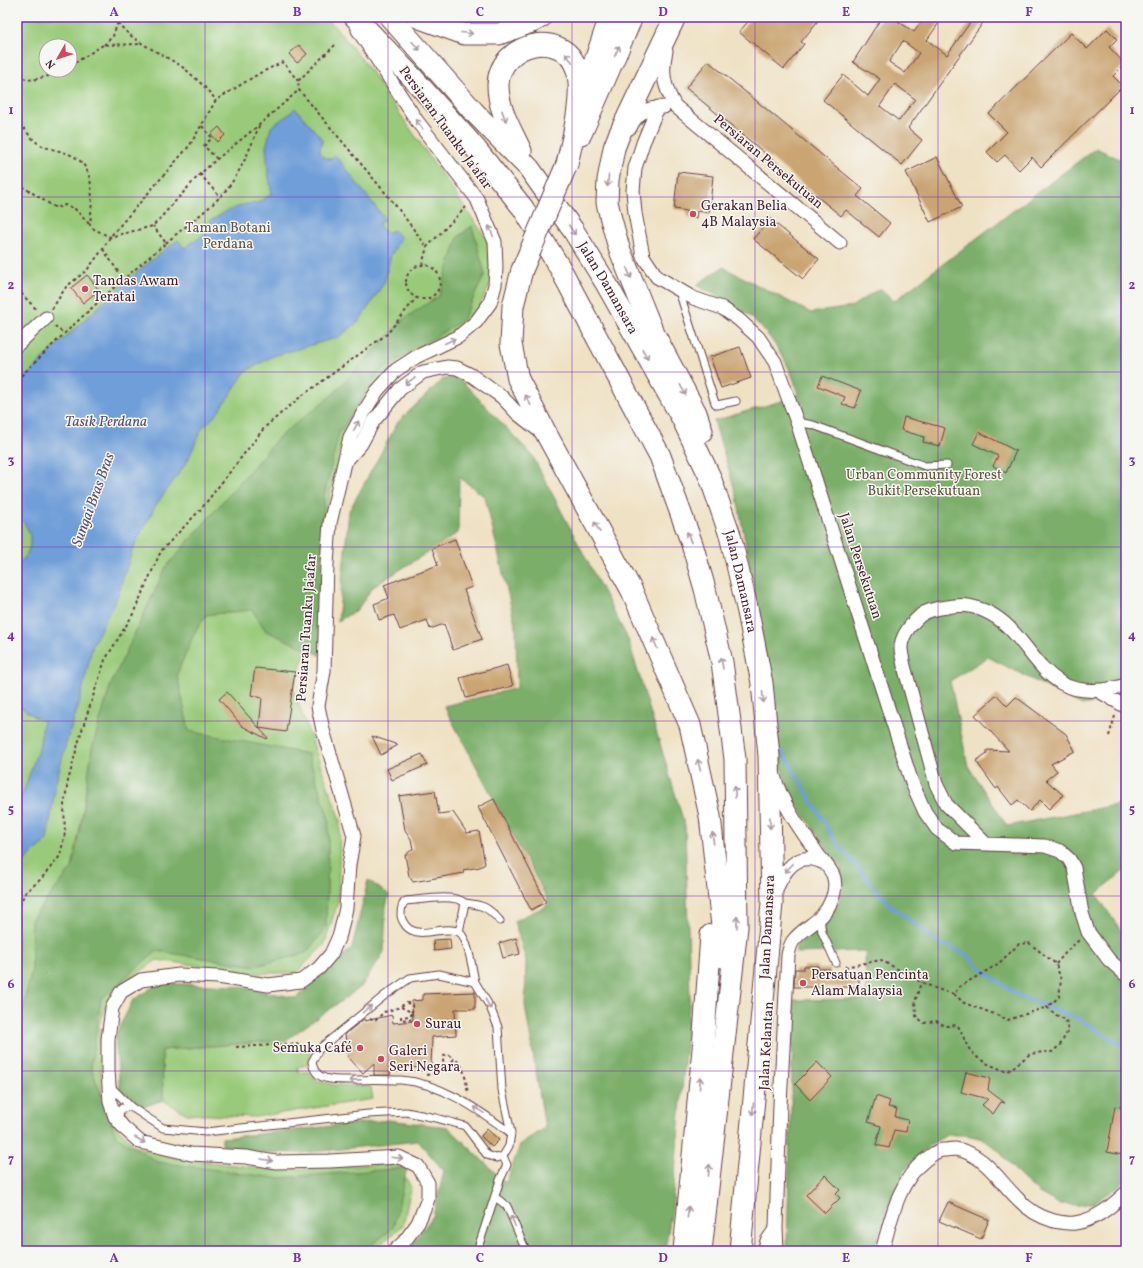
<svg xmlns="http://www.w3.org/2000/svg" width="1143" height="1268" font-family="Vollkorn,serif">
	<rect width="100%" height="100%" fill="#f6f6f2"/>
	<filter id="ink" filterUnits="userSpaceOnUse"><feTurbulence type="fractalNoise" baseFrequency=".025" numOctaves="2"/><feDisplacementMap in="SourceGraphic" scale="8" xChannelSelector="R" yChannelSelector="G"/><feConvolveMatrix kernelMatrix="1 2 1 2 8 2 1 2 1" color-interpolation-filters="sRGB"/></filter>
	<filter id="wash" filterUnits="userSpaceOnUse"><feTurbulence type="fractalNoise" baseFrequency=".012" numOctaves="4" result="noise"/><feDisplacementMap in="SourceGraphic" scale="16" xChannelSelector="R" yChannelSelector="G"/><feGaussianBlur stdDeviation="0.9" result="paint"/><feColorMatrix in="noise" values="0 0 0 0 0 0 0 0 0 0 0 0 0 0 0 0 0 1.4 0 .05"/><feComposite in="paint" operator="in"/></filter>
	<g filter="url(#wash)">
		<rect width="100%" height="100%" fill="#efe1c3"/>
		<path fill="#99ca79" stroke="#727452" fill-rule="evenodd" d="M17 17H327L364 62 488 241 491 283 478 309 463 327 371 390 342 439 322 533 317 621 293 688 340 820 338 902 324 945 296 973H253L157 960 113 990 99 1025 103 1113 135 1146 169 1157 275 1170 397 1163 411 1187 403 1225 373 1251H17ZM46 46H70V70H46Z
			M286 1040 288 1048 300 1049 310 1052 308 1065 297 1067 299 1072H310L316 1080 335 1085 371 1087 373 1099 255 1117 187 1114 163 1100 162 1050Z"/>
		<path fill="#7aae69" stroke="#62664a" d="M1096 148 1126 162V699L1082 705 988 657 950 681 968 766 1007 826 1126 803V869L1096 894 1126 938V1180L1113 1190 1093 1203 1079 1205 1059 1204 1039 1193 1019 1175 998 1150 983 1139 966 1135H947L931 1144 904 1171 891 1200 873 1251H788L787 1243 794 1000 866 999 865 951 796 953V946L823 924 839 902 843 888 841 869 791 796 778 758 771 684 737 497 714 421 798 396C795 370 766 326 744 312 729 301 712 294 696 285L723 267 811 313 851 307 880 288 894 301Z
			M472 226 485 274 463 320 380 371 339 433 324 496 320 655 266 631 252 610 206 615 195 632 177 674 189 731 308 754 329 819 326 928 306 953 256 966 156 951 101 999 91 1067 116 1136 158 1162 277 1178 407 1168 393 1228 364 1251H17V1032L20 1023 32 968 31 920 72 868 82 817 92 748 111 684 166 567 279 437 333 394 405 318 439 296 458 237Z
			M458 377 532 455 628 639 685 826 690 995 672 1208 665 1251H405L410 1247 433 1216 444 1171 418 1141 303 1153 256 1152 222 1145V1138L388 1120 448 1127 506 1183 520 1145 545 1128 525 1005 526 960 514 921 550 904 444 706 517 688 516 628 485 497 459 477 458 533 373 587 357 610 338 621 349 511 398 422 443 379Z
			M368 880 389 895 386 907 384 952 361 987 286 1040 162 1050 163 1100 143 1107 120 1090 115 1036 133 1000 159 983 235 986 296 998 352 948Z"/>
		<path fill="#6f9ed8" stroke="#5c5e82" d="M295 108 323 140C318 150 319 158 331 159L335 155 385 219 378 224 384 231 389 232 394 230 401 238 391 255 384 283 368 308 358 322 339 337 273 356 245 372 217 414 202 428 187 462 156 505 133 548 117 597 93 644 79 704 67 740 56 782 47 840 17 868V802L23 793 40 744 43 721 33 716 17 704V565C35 552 34 529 17 516V386C44 356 73 330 103 303 127 281 151 259 178 240L184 248 213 229 210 221 227 211 246 204 257 203 272 194 268 172 266 147 271 127 289 114Z"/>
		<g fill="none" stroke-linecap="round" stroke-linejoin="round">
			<path stroke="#6f9ed8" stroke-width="3.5" d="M782 750 837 844 890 905 939 943 966 954 985 972 1019 996 1079 1019 1126 1048"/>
		</g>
		<g id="blocks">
			<path fill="#caa573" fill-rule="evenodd" d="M752 17H821L801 42 804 44 784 69 739 32Z
				M882 17H892L914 32 925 17H943L927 40 947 55 974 17H987L908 128 922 140 902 165 823 100 843 75 868 96 880 79 853 62ZM903 41 919 53 905 73 889 62ZM895 84 915 99 899 121 880 106Z
				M1107 29 1117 39 1109 47 1125 64 1113 76 1123 86 1041 167 1032 157 1019 170 1005 155 997 162 987 152 1007 132 989 114 1071 33 1087 49Z
				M299 45 307 54 297 63 289 54Z
				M708 61 863 189 857 196 890 223 879 237 846 210 841 216 686 88Z
				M219 127 225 135 218 142 211 134Z
				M937 157 962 207 930 222 906 172Z
				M678 172 713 176 709 213 697 211 696 218 687 217V211L674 209Z
				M770 219 819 259 803 279 753 239Z
				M87 275 99 290 83 303 71 288Z
				M740 347 751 378 721 388 710 357Z
				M822 376 861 391 855 408 842 404 845 397 818 386Z
				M904 417 945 428 940 446 923 442 924 437 901 430Z
				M979 432 1016 451 1006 473 993 466 998 456 973 444Z
				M455 539 472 587 464 590 482 639 453 650 444 624 430 629 427 620 400 630 394 615 379 620 374 604 389 598 384 585 438 565 432 548Z
				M507 665 513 686 466 698 460 678Z
				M255 668 295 672 286 732 259 728 262 698 251 695Z
				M227 692 268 738 267 739 242 726 219 699Z
				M997 695 1007 706 1016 697 1066 734 1075 751 1051 764 1057 771 1046 780 1063 795 1049 809 1040 800 1030 811 1018 800 1012 805 998 787 996 789 976 761 987 753V750L1009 751 975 715Z
				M372 736 398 745 381 755Z
				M422 754 427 765 392 780 387 769Z
				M435 791 439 814 453 812 467 833 479 831 485 864 480 867 463 870 464 873 413 882 409 876 405 855 413 849 411 839 405 830 399 796Z
				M494 799 546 902 531 910 478 807Z
				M516 938 520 954 503 958 499 943Z
				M450 939 451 949 434 951 433 940Z
				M804 966H818V969H830V975H859V987H794L795 969H804Z
				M475 992V1009H455L456 1035 432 1037 431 1068 391 1067 390 1075H374V1063L363 1073 348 1057 345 1034 364 1019 365 1021 392 1015 393 1023 413 1021 412 1001 423 1000V994Z
				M817 1062 832 1077 810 1100 795 1084Z
				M966 1072 990 1078 988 1090 1005 1103 1001 1102 993 1114 982 1105 988 1099 961 1092Z
				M876 1096 890 1101 888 1107 897 1109 895 1117 908 1120 906 1132 894 1130 889 1148 876 1145 881 1126 868 1122Z
				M1115 1106 1126 1108V1135L1123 1155 1107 1152Z
				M487 1129 499 1140 492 1147 481 1136Z
				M825 1175 840 1190 836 1194 840 1198 825 1213 806 1195Z
				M948 1202 989 1220 981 1239 939 1221Z"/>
		</g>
	</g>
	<g filter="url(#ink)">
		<use href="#blocks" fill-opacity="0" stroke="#633c42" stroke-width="1"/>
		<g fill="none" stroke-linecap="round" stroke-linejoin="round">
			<defs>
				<path id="lane" d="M679 291 715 403 717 405 736 401
					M797 422 813 425 925 466 947 465
					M465 903C483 905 488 907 500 921
					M820 918 822 932 836 963
					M459 932 465 903C454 893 421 900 406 901 402 903 401 910 401 915 401 919 403 922 406 926 419 941 444 924 459 932 468 937 473 972 475 982
					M109 1085 131 1107 163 1128 206 1132 368 1114 406 1112 436 1118 465 1126 487 1155 496 1158 503 1156 509 1146 511 1133 502 1090 498 1027 490 1007 475 982 439 974 410 978 384 996 319 1049 312 1062C313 1069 317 1076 325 1078 335 1081 348 1080 358 1080 373 1079 387 1080 401 1080 442 1083 478 1110 511 1133
					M120 1120 119 1114 122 1108 131 1107
					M495 1197 507 1206 526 1251
					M477 1251 500 1180 507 1165 503 1156"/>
				<path id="street" d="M358 30 417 121 477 199 495 242 496 267 495 285 490 303 476 322 458 337 416 357 396 370 377 391 362 415 350 437 344 463 330 523 327 564 324 671 318 706 323 730 354 836 349 865 346 908 340 934 331 954 319 968 301 981 268 985 218 977 179 975 141 980 121 992 112 1008 108 1039V1070L110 1102 115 1117 124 1128 140 1142 191 1154 246 1157 276 1162 330 1161 399 1157 418 1166 428 1183V1199L418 1223 404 1242 394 1251
					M666 51C661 72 664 87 675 106L840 243
					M658 107 643 143 635 168 633 191 635 213 643 256 657 277 693 298 722 308 738 319 758 337 775 362 797 422 912 783 925 812 937 829 956 843 1045 846 1060 851 1069 859 1074 868 1082 913 1088 932 1109 960 1126 975
					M630 128C637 112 647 108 664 107
					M17 345 46 318
					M345 462 361 444 373 422 400 389 423 372 447 367 457 368 471 375 485 385 502 397 518 414 542 433
					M1097 690 1126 707
					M774 776C782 804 800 829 817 853 821 859 830 868 833 875 836 882 835 892 832 899 823 923 806 924 793 941 790 945 789 951 788 955L780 1104 776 1228 777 1251
					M986 844 946 804 936 784 904 666C903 660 901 653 901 648 901 635 912 623 921 615 927 610 939 608 947 607 961 604 971 605 985 611 1021 627 1029 663 1061 683 1079 694 1107 691 1126 685
					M775 893C783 871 797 849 824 863
					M764 1251 767 1241 776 1228
					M882 1251C891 1220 898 1181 925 1160 932 1155 935 1151 943 1150 947 1150 952 1149 955 1149 984 1153 999 1181 1018 1199 1028 1210 1040 1217 1054 1221 1060 1222 1068 1224 1075 1223 1096 1220 1110 1207 1126 1193"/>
				<g id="primary">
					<path d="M355 17 412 77 475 148 523 208 560 268 660 456 692 544 705 589 722 662 735 759 737 927 701 1251"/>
					<path id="s1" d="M390 17 474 112 529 168 573 230 607 285 682 418 710 477 730 535 748 612 762 683 769 756 772 903 740 1251"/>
					<path d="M417 17 464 34H499L532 22 541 17"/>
					<path d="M675 17 619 135 614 148 608 180 607 202 611 219 619 248 652 330 696 413 702 431"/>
					<path d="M582 99 610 17"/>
					<path d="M581 134 632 17"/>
					<path d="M521 151C511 129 498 110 498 85 499 42 564 27 577 70 584 96 573 137 567 164"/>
					<path d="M522 270 513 306 511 344 518 379 548 437 632 591 690 725 710 816 722 926V957"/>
					<path d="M684 1251 703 1049 711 935"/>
				</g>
			</defs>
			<use href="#lane" stroke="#633c42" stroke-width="9"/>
			<use href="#street" stroke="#633c42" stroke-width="15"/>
			<use href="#primary" stroke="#633c42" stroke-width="23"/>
			<path stroke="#633c42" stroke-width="2" stroke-dasharray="3 3" stroke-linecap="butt" d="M115 17C125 40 165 54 185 69 196 78 207 89 216 100
				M104 45 113 36 118 22
				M335 45 298 81 299 90 393 202 427 247
				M70 66 103 45 142 44
				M17 77 33 80 63 72 66 70
				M17 118C23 127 30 138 39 144 48 150 61 150 71 155 97 166 92 202 90 225L92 228 110 237 153 226 200 174 217 159 259 125 299 90
				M202 126 212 138 204 146 217 159
				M200 174 220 197
				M17 183 56 208 65 205 74 208 90 225
				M166 243C186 225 215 206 230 185 243 167 251 146 259 126
				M103 249 123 279
				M422 265 427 247 466 207
				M406 282a17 17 0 1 1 34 0a17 17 0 1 1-34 0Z
				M17 289 37 310
				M52 309 66 287 87 270 103 249 110 237 190 145 216 100 260 73 283 62 298 81
				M55 326 63 333
				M17 380C65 332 114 286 166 243L153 226
				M1109 736 1115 716
				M17 910 25 893 41 879 60 856 65 833 64 805 68 781 81 733 105 660 132 616 161 551 201 509 265 427 299 398 387 334 416 298
				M1056 964 1067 951 1079 940
				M845 967 881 960 921 982 937 989 954 994 959 987 998 964 1019 944 1029 943 1056 964 1061 980 1059 997 1047 1007 1056 1015 1066 1020 1068 1031 1060 1045 1052 1052H1043L1030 1054 1007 1072C994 1066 979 1062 970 1050 964 1042 963 1032 957 1025L946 1026 936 1021 924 1023 916 1016 915 1002 921 982
				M954 994 964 1003 997 1015 1008 1020 1047 1007
				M401 1006 407 1003 411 1004 414 1009 411 1012
				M370 1019 375 1021 384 1012 401 1007 411 1012V1016L401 1017V1020L410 1019 411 1021
				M236 1047 295 1044 309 1047
				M337 1047 343 1046
				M446 1068 443 1061 444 1056 447 1054 454 1059
				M426 1075C439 1073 447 1069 454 1059 465 1063 466 1083 468 1094"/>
			<use href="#lane" stroke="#fff" stroke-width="7"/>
			<use href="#street" stroke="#fff" stroke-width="13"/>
			<use href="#primary" stroke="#fff" stroke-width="21"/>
			<defs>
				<path id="primary-bridge" d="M522 270 567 164"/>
			</defs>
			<use href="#primary-bridge" stroke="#633c42" stroke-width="23" stroke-linecap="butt"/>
			<use href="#primary-bridge" stroke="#fff" stroke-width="21"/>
		</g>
		<defs><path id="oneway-shaft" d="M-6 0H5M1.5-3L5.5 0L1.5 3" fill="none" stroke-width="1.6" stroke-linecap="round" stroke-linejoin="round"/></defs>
		<g stroke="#ae9aa0">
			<use href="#oneway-shaft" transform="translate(467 33) rotate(5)"/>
			<use href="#oneway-shaft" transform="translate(416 46) rotate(48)"/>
			<use href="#oneway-shaft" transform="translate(617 51) rotate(-66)"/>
			<use href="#oneway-shaft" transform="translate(569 58) rotate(-128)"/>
			<use href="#oneway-shaft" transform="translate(504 116) rotate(70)"/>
			<use href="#oneway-shaft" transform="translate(419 124) rotate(-127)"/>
			<use href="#oneway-shaft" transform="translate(608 181) rotate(95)"/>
			<use href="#oneway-shaft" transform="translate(572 230) rotate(56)"/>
			<use href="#oneway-shaft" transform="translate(491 231) rotate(-113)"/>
			<use href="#oneway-shaft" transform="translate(629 273) rotate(68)"/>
			<use href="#oneway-shaft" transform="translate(450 341) rotate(-24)"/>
			<use href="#oneway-shaft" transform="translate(645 354) rotate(61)"/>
			<use href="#oneway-shaft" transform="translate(410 381) rotate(144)"/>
			<use href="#oneway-shaft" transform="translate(683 390) rotate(62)"/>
			<use href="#oneway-shaft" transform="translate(528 400) rotate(-117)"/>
			<use href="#oneway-shaft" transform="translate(356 426) rotate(-62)"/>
			<use href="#oneway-shaft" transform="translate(597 527) rotate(-119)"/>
			<use href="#oneway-shaft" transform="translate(689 537) rotate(-110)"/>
			<use href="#oneway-shaft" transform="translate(655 643) rotate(-113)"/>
			<use href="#oneway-shaft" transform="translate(722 663) rotate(-100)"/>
			<use href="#oneway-shaft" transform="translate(763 697) rotate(85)"/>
			<use href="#oneway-shaft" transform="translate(699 765) rotate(-103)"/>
			<use href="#oneway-shaft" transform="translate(735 792) rotate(-91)"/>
			<use href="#oneway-shaft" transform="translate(770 823) rotate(89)"/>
			<use href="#oneway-shaft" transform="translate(713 838) rotate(-96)"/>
			<use href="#oneway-shaft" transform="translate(789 868) rotate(134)"/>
			<use href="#oneway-shaft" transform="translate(737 922) rotate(-90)"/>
			<use href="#oneway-shaft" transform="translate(488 1004) rotate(61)"/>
			<use href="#oneway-shaft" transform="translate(367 1009) rotate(-39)"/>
			<use href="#oneway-shaft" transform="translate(355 1080) rotate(179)"/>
			<use href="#oneway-shaft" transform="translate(700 1083) rotate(-85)"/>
			<use href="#oneway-shaft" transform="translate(753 1109) rotate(95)"/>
			<use href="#oneway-shaft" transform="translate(479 1110) rotate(-146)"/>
			<use href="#oneway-shaft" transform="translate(140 1140) rotate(30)"/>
			<use href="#oneway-shaft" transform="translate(397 1158) rotate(7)"/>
			<use href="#oneway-shaft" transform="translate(267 1160) rotate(10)"/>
			<use href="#oneway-shaft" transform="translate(709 1170) rotate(-84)"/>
			<use href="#oneway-shaft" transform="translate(688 1212) rotate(-84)"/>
			<use href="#oneway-shaft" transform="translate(513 1221) rotate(-113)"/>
		</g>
	</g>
	<path fill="none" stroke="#7b2cbf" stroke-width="1" stroke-opacity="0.55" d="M205 17V1251M388 17V1251M572 17V1251M755 17V1251M938 17V1251M17 197H1126M17 372H1126M17 547H1126M17 721H1126M17 896H1126M17 1071H1126"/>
	<g fill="#d1495b" stroke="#f6f6f2" stroke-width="1.5">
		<circle cx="693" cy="214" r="4"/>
		<circle cx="85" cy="289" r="4"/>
		<circle cx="803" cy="983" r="4"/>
		<circle cx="417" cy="1024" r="4"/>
		<circle cx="360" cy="1048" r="4"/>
		<circle cx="381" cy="1059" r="4"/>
	</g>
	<g text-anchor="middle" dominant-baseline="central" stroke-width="3" stroke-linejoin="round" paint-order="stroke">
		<g font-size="14" fill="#4a1f2b" stroke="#f6f6f2">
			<text transform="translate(445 128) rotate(54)">Persiaran Tuanku Ja'afar</text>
			<text transform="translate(768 162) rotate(40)">Persiaran Persekutuan</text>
			<text stroke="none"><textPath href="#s1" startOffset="349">Jalan Damansara</textPath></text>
			<text transform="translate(860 566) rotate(72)">Jalan Persekutuan</text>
			<text stroke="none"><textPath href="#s1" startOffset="673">Jalan Damansara</textPath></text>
			<text transform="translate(307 628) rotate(-86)">Persiaran Tuanku Ja'afar</text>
			<text transform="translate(768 927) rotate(-87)">Jalan Damansara</text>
			<text transform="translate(767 1046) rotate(-87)">Jalan Kelantan</text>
		</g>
		<g font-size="14" fill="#4a1f2b" stroke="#f6f6f2" text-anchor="start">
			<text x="701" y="206">Gerakan Belia<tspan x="701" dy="16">4B Malaysia</tspan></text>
			<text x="93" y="281">Tandas Awam<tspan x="93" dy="16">Teratai</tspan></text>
			<text x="811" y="975">Persatuan Pencinta<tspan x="811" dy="16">Alam Malaysia</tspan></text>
			<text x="425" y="1024">Surau</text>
			<text x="352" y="1048" text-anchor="end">Semuka Café</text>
			<text x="389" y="1051">Galeri<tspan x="389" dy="16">Seri Negara</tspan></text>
		</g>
		<g font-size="14" fill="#625242" stroke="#f6f6f2">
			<text x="228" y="228">Taman Botani<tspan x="228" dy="16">Perdana</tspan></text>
			<text x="924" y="475">Urban Community Forest<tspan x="924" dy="16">Bukit Persekutuan</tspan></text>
		</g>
		<g font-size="15" font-style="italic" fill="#595270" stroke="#f6f6f2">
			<text x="106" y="422">Tasik Perdana</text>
			<text transform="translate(94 500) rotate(-70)">Sungai Bras Bras</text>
		</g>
	</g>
	<rect width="1143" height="1268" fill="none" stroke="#f6f6f2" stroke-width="44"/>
	<g transform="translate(58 58) rotate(231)"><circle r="19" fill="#f6f6f2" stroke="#b1a0a2"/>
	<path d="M0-3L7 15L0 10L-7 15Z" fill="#d1495b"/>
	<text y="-6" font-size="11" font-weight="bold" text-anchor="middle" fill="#4a1f2b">N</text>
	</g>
	<rect x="22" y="22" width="1099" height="1224" fill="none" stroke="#7b2cbf" stroke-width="1.5"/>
	<g font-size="13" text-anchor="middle" font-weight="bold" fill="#7b2cbf">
		<text x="114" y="16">A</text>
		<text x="297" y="16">B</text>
		<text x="480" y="16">C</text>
		<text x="663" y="16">D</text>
		<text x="846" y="16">E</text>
		<text x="1029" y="16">F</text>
		<text x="11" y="114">1</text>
		<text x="1132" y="114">1</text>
		<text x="11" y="289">2</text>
		<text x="1132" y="289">2</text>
		<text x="11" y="464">3</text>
		<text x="1132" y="464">3</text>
		<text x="11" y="639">4</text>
		<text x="1132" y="639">4</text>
		<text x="11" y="813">5</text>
		<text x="1132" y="813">5</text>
		<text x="11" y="988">6</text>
		<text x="1132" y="988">6</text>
		<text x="11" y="1163">7</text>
		<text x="1132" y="1163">7</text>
		<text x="114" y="1262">A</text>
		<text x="297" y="1262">B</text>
		<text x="480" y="1262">C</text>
		<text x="663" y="1262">D</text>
		<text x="846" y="1262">E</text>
		<text x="1029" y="1262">F</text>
	</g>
</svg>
